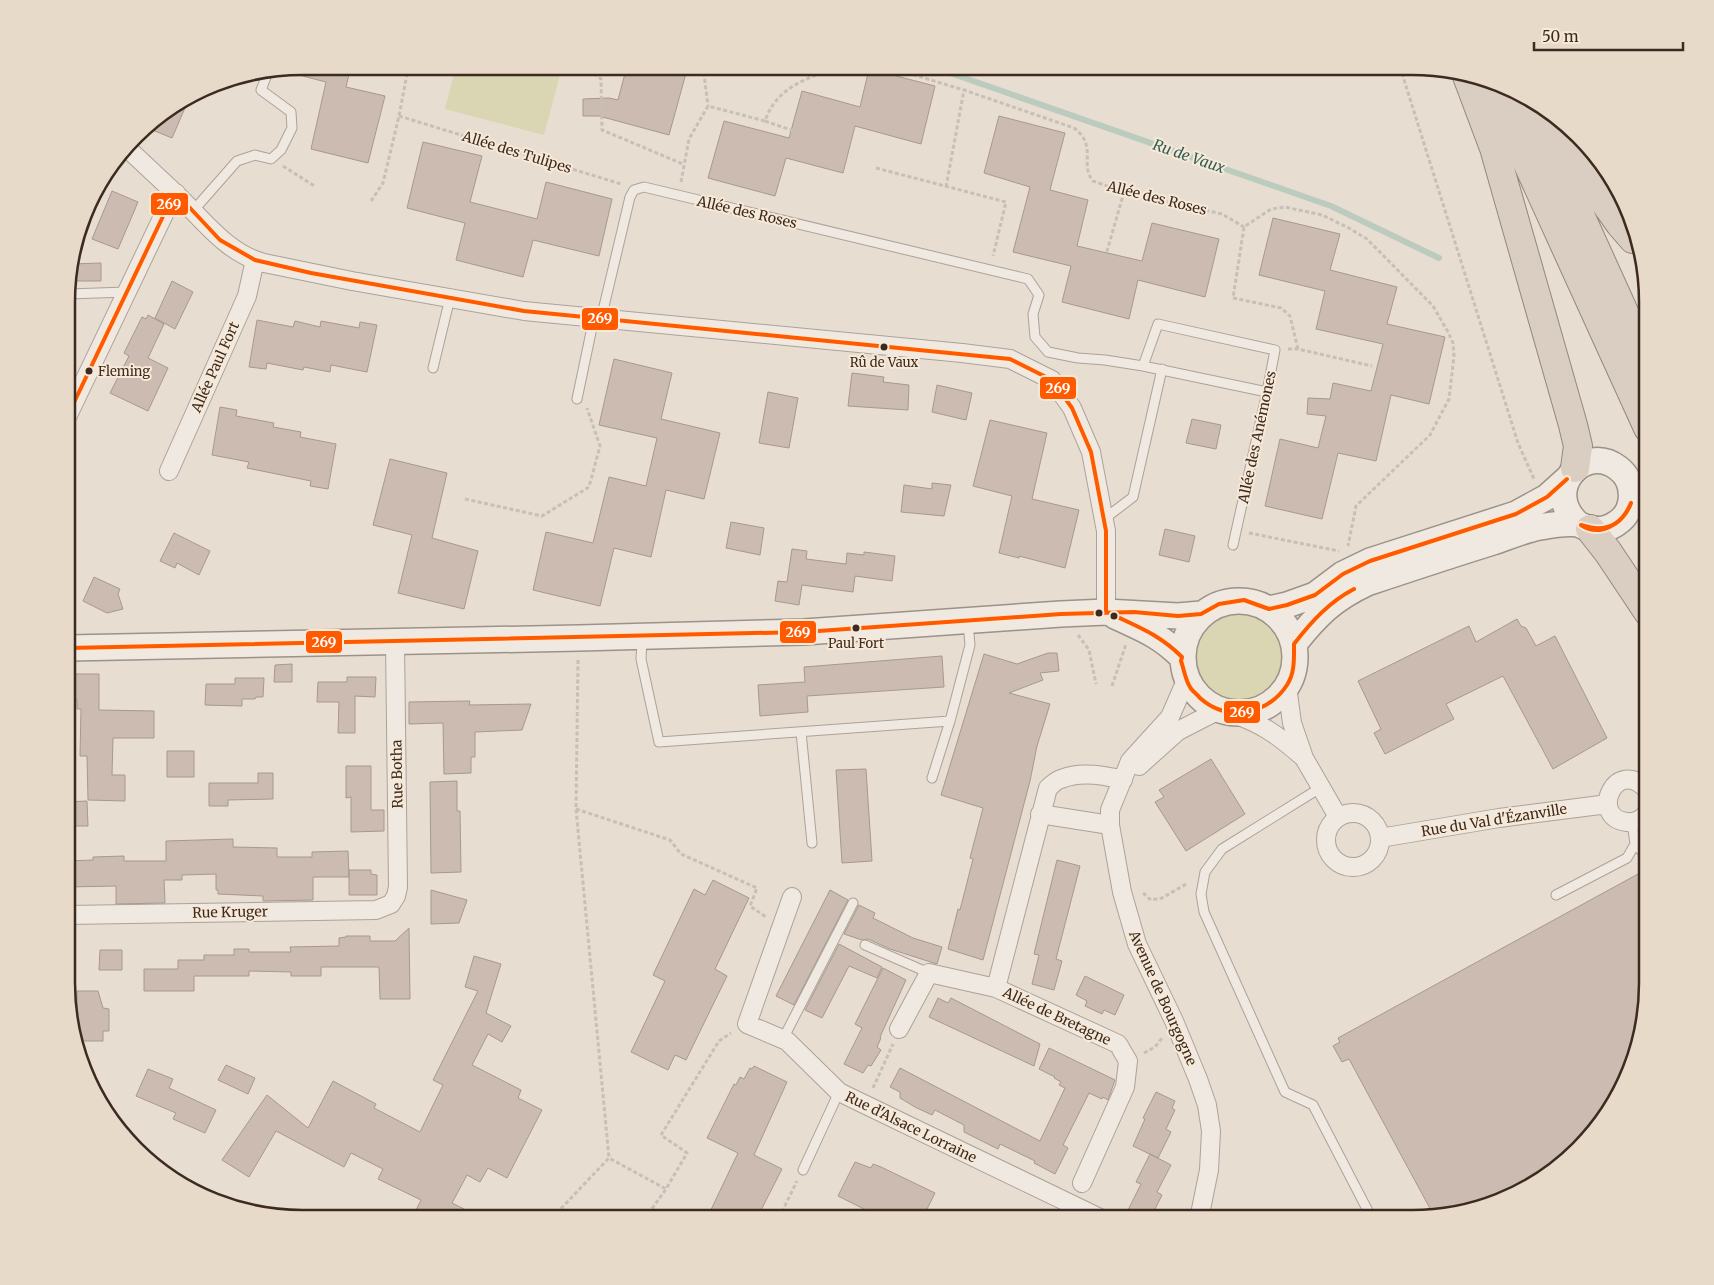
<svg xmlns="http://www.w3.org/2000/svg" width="1714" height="1285" font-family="Merriweather,serif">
	<rect width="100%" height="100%" fill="#e7ddd0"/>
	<path fill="#dad5b2" d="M456 66H545L561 71 544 135 445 109Z
		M1194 657a45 45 0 1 1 90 0a45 45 0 1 1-90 0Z"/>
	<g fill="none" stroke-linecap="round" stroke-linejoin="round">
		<path stroke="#bbccbf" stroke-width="6" d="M933 67 1331 206 1439 258"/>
	</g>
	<path fill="#cbbbb1" stroke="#a8988f" d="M302 66H351L346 87 385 96 368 163 311 149 326 82 287 72V69Z
		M627 66H688L669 135 599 116H583V99L609 98 618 100Z
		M869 69 935 86 921 144 855 126 843 173 786 158 775 196 708 178 724 121 789 138 802 91 860 107Z
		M188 101 172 138 145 127 147 125Z
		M999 116 1065 133 1050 190 1088 200 1077 246 1142 261 1152 223 1219 239 1205 297 1138 280 1129 319 1062 302 1071 266 1013 252 1030 187 984 173Z
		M423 142 482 156 470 202 537 219 546 182 612 199 599 256 533 240 523 277 456 260 465 223 407 208Z
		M112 191 138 202 118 249 92 239Z
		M1273 218 1340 234 1330 270 1397 287 1387 324 1445 337 1429 404 1391 395 1376 461 1338 453 1322 519 1265 506 1280 439 1318 448 1326 416 1307 414 1308 398 1330 399 1333 383 1371 391 1383 344 1316 329 1325 291 1259 275Z
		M101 263V281H70L71 264Z
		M172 281 193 292 175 329 155 318Z
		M148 315 164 324 148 358 168 368 148 411 110 393 129 356 124 353 142 317 146 319Z
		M257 320 293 327 295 321 320 327 321 321 359 328 360 322 377 325 367 372 331 365 330 372 304 367 303 370 267 363 266 369 249 367Z
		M614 359 672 373 661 419 720 433 704 499 666 490 651 557 614 548 600 606 533 590 546 532 593 543 609 477 646 486 657 438 599 425Z
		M852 373 884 377 883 382 909 385 908 410 848 406Z
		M937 385 972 393 966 420 932 412Z
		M768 392 798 398 789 448 759 443Z
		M220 407 237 410 236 416 274 423 273 427 301 432 300 437 336 444 328 489 310 486 311 481 247 468 249 462 212 455Z
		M1192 419 1221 425 1216 449 1186 443Z
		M990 420 1047 433 1032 499 1079 510 1065 568 1019 556V558L999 553 1012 496 973 486Z
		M390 459 447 473 432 538 478 551 464 609 398 593 412 535 373 525Z
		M932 483 951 485 944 516 901 512 904 485 932 489Z
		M731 522 764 528 760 555 726 548Z
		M1165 529 1195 536 1189 562 1159 555Z
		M174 533 210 551 199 575 177 563 175 568 160 561Z
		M792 549 807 551 806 559 846 564 847 553 864 555V552L895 556 892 581 855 576 853 592 802 585 799 605 775 601 778 581 787 582Z
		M94 577 120 589 118 594 123 609 107 613 83 601Z
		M1517 619 1521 626 1526 628 1536 646 1555 636 1607 738 1553 769 1503 676 1446 704 1454 719 1385 754 1374 733 1381 729 1358 681 1469 626 1476 642Z
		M1048 653H1057L1059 671 1040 673 1043 680 1009 693 1050 704 1037 746 1030 781 983 960 948 949 958 909 960 910 973 859 970 858 983 808 941 795 984 654 1017 664Z
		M942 656 944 687 807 696 808 712 760 716 758 685 805 682 804 667Z
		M292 664V682H274L275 665Z
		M74 674H99V710L154 711V738H113L112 775H125V801L88 800 87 756H80L81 709H77V700H74Z
		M347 677H376L375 697 355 696V733H338L339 702H317L318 682H347Z
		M235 678H264L263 697H256L255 699H242V706L205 705 206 684H235Z
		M470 701 469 705 531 704 522 730 475 732V757H471V773L444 774 443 723 409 724V702Z
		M167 751H194V777H167Z
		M1211 759 1245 814 1186 851 1155 802 1164 797 1159 790Z
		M346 766H371V810H384V831L351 832V797L346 798Z
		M866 769 872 861 842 863 836 770Z
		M258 773H273V799L228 800V806H209V783H258Z
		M457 781V811H460L461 872 431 873 430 782Z
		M87 801 88 826H67V802Z
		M233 839V847L277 848V857H312V852L348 851 349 877H313V900L263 901V896L218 894V890H216V874L182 875V880H164L165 903 116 904V886L67 887V861L93 860V857L124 856V861H166V841Z
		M1057 860 1080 866 1056 959 1062 961 1054 990 1032 984 1039 955 1034 954Z
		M349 870H371V874L377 875V895H349Z
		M1638 874 1647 891V999L1630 1073 1589 1138 1516 1195 1433 1214 1349 1059 1342 1062 1333 1046 1340 1042 1338 1038Z
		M713 880 749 898 715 969 727 976 686 1060 675 1055 668 1070 631 1052 665 981 653 975 694 889 705 895Z
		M431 890 467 900 459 923 431 924Z
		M830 890 848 900 794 1005 776 996Z
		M859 905 875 913 873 918 913 938 942 947 937 964 890 949 868 939 862 940 844 934Z
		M409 928 410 999H380L379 967H321V976H291V972L249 971V976H194V991H144V969H178V960H204V955H234V949H249V952H291L290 947 339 946V938L346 937V936H370V941H395Z
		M839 944 882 967 877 978 849 966 822 1018 805 1010Z
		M100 950H122V970H99Z
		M474 956 501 964 486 1013 511 1026 502 1042 488 1034 472 1065 521 1090 518 1098 542 1110 507 1178 488 1168 480 1182 467 1175 452 1203 482 1218H412L421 1200 378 1179 383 1169 351 1153 344 1167 276 1131 249 1177 222 1160 267 1095 308 1128 333 1081 376 1104 374 1108 420 1132 443 1085 433 1080 478 991 465 987Z
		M883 968 906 980 880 1037 881 1038 877 1047 881 1050 871 1066 868 1065 863 1073 844 1064 862 1028 855 1024Z
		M1085 976 1124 995 1115 1015 1104 1010 1102 1014 1085 1006 1087 1001 1076 995Z
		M77 991H98L103 1008 109 1009V1031H103V1041H78Z
		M938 998 948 1003 951 998 1040 1044 1034 1066 929 1017Z
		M1049 1048 1115 1080 1108 1100 1103 1097 1102 1099 1089 1093 1063 1145 1068 1148 1055 1174 1034 1163 1035 1161 1000 1144 998 1149 964 1132V1125L935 1110 932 1115 915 1107 900 1098V1092L890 1087 900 1068 1040 1141 1065 1088 1059 1085 1061 1082 1054 1078 1055 1077 1039 1069Z
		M226 1065 255 1078 248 1094 218 1080Z
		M754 1066 787 1082 754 1155 782 1169 757 1218H707L738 1153 707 1138 734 1084 736 1085 740 1077 744 1079 750 1068 752 1069Z
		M148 1069 173 1079 169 1088 216 1110 205 1133 173 1119 176 1113 136 1096Z
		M1156 1092 1175 1101 1172 1108 1175 1110 1166 1129 1171 1132 1158 1158 1133 1146 1145 1119 1143 1118Z
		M1150 1154 1171 1165 1157 1192 1162 1195 1150 1219H1144L1128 1210 1141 1184 1136 1182Z
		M855 1162 871 1168 873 1164 881 1167 935 1193 922 1219H884L838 1196Z"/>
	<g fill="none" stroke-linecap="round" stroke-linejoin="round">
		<defs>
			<path id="lane" d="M193 211 237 161 255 155 271 159 281 150 292 128 291 112 261 90 268 72
				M68 294 127 292
				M601 319 630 197 634 190 644 187 1028 279 1039 295 1033 314 1035 337 1048 352 1078 358 1105 360 1143 366 1158 324 1275 350 1267 392 1233 545
				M1143 366 1267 392
				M433 368 450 298
				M577 399 594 318
				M1104 519 1133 497 1162 369
				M642 639 641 659 659 742 950 721 970 645 968 623
				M801 732 812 843
				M932 778 950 721
				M1320 788 1222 849 1205 872 1201 894 1204 912 1285 1092 1313 1105 1368 1211
				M1635 844 1647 857
				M1556 895 1627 858 1635 844 1632 822
				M865 945 929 973
				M783 1039 853 903
				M803 1170 839 1092"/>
			<path id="street" d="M127 148C143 163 159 178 175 193 203 219 226 253 264 263L352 281 524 311 962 353 1010 359 1052 380 1072 408 1091 452 1106 531V612
				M68 415 166 210 176 193
				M169 471 247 296 255 260
				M1187 678 1170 717 1130 761 1110 810V825L1122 892 1137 944 1174 1021 1198 1079 1207 1105 1211 1131 1209 1170 1199 1219
				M1287 686 1292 723 1304 758 1338 817
				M1231 713C1263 724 1279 736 1304 758
				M1139 766 1178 731 1219 710
				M1647 812C1643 819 1636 823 1627 822 1588 818 1616 755 1647 790
				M1326 840a27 27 0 1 1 54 0a27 27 0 1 1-54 0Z
				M1040 814 1110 825
				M1380 838 1499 818 1608 804
				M792 897 747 1024 787 1041 839 1092 1102 1219
				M67 915 376 910 391 904 396 896 398 887 395 642
				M899 1029 929 973 996 988
				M1082 1183 1125 1087 1128 1061 1118 1044 996 988 1048 788C1052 785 1056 780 1061 779 1080 771 1104 775 1123 780"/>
			<path id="secondary" d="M1183 657a56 56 0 1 1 112 0a56 56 0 1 1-112 0Z
				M1269 609 1287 605 1315 595 1343 574 1370 561 1516 514 1547 497 1567 479
				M1115 616C1143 629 1160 635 1182 657
				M1294 644C1317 615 1333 599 1367 583 1409 569 1451 555 1493 542 1508 537 1524 530 1540 527 1551 525 1567 522 1578 524 1581 525 1584 527 1588 528 1598 531 1609 529 1617 523 1636 511 1636 481 1618 468 1584 442 1541 490 1578 524
				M68 648 579 638 804 632 1061 614 1106 612 1178 616 1201 614"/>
			<path id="highway" d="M1467 76 1494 148 1573 425 1578 446 1575 468
				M1490 81 1648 428
				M1528 100 1648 365
				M1556 117 1588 179 1620 224 1633 239
				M1590 529 1608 552 1648 612"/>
		</defs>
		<use href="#lane" stroke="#ada298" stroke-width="11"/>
		<use href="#street" stroke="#ada298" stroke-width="20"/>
		<use href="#secondary" stroke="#9c9288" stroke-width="28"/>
		<use href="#highway" stroke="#928880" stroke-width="30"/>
		<path stroke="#c8c0b8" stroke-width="3" stroke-dasharray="4 2.5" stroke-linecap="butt" d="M583 66 601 79 602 130 683 164
			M703 66 708 106
			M888 67 964 90
			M1400 67 1518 443 1534 479
			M399 116 621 184
			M765 121 797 132
			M283 166 316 187
			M876 168 1006 202 993 256
			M681 182 689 139 708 106 765 121C777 86 807 79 839 66
			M946 187 964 90 1074 128C1098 146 1079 164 1093 181L1124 192 1222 214 1244 227
			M371 201 383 183 399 116 407 74 413 66
			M1105 258 1124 192
			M1288 349H1298L1372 366
			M1298 349 1290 316 1281 308 1233 298 1244 227 1271 209 1285 207 1322 215 1347 227 1367 239 1433 306 1448 332 1453 343 1454 356 1449 399 1430 435 1356 506 1348 546
			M465 499 542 516 589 487 600 446 587 408
			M1249 533 1339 551
			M1078 635 1089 650 1096 684
			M578 660 576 809 609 1158
			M1112 686 1126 644
			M576 809 670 840 681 854 757 888 750 906 766 917
			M1143 893 1151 900 1162 898 1188 883
			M1144 1053 1155 1047 1162 1038
			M873 1088 893 1044
			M552 1218 609 1158 666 1189
			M667 1218 651 1210 666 1189 687 1153 661 1135 719 1041 731 1033
			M779 1218 797 1181"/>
		<use href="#lane" stroke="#efe9e2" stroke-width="9"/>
		<use href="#street" stroke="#efe9e2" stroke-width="18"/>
		<use href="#secondary" stroke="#efe9e2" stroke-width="25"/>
		<use href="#highway" stroke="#dacdc1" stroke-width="28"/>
		<defs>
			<path id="bus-1" d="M68 415 166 210 176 193 220 240 255 260 311 273 524 311 1010 359 1052 380 1072 408 1091 452 1106 531V612
				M1581 525C1604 533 1621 527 1631 503
				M1581 525C1600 538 1624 523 1631 503
				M1109 613C1138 627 1159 634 1182 657L1181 661C1184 669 1185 679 1190 687 1192 691 1197 694 1200 698 1227 722 1267 715 1287 685 1295 673 1294 658 1294 644 1311 622 1329 602 1354 589
				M68 648 804 632 1061 614 1134 612 1178 616 1201 614 1219 604 1244 600 1269 609 1287 605 1315 595 1343 574 1370 561 1516 514 1547 497 1567 479"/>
		</defs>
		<use href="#bus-1" stroke="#f7e9d7" stroke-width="8"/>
		<use href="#bus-1" stroke="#ff5a00" stroke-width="4"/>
	</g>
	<g fill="#3d2a20" stroke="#f7e9d7" stroke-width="2">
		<circle cx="884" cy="347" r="4.5"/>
		<circle cx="89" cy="371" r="4.5"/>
		<circle cx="1099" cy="613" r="4.5"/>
		<circle cx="1114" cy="616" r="4.5"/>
		<circle cx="856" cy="628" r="4.5"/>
	</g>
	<g text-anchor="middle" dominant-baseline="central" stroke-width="4" stroke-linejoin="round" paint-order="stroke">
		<g font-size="13" fill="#3d2a20" stroke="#f7e9d7">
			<text x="884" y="362">Rû de Vaux</text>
			<text x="98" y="371" text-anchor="start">Fleming</text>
			<text x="856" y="643">Paul Fort</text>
		</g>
		<g font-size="14" fill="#3d2a20" stroke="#f7e9d7">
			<text transform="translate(517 152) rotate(17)">Allée des Tulipes</text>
			<text transform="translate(1157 198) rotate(14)">Allée des Roses</text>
			<text transform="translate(747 212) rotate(13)">Allée des Roses</text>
			<text transform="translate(215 367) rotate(-66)">Allée Paul Fort</text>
			<text transform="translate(1257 437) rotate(-78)">Allée des Anémones</text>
			<text transform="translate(397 774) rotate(-91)">Rue Botha</text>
			<text transform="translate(1494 820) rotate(-9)">Rue du Val d'Ézanville</text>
			<text transform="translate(230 912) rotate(-1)">Rue Kruger</text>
			<text transform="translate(1163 998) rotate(66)">Avenue de Bourgogne</text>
			<text transform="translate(1057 1016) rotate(25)">Allée de Bretagne</text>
			<text transform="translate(911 1127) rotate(26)">Rue d'Alsace Lorraine</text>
		</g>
		<g font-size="15" font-style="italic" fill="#2e5d53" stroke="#f7e9d7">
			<text transform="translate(1189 156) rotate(19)">Ru de Vaux</text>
		</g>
	</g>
	<path d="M0 0H1714V1285H0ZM302 75H1412A227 227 0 0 1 1639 302V983A227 227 0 0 1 1412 1210H302A227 227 0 0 1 75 983V302A227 227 0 0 1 302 75Z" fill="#e8dac8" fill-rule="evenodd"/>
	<path fill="none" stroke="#3d2a20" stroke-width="2.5" d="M302 75H1412A227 227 0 0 1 1639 302V983A227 227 0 0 1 1412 1210H302A227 227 0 0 1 75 983V302A227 227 0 0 1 302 75Z"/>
	<g stroke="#f7e9d7" stroke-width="2">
		<rect x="150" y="192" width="39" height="24" rx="5" fill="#ff5a00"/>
		<rect x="581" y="307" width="38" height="24" rx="5" fill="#ff5a00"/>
		<rect x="1039" y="376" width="38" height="24" rx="5" fill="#ff5a00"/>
		<rect x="779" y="620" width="38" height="24" rx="5" fill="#ff5a00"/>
		<rect x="305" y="630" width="38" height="24" rx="5" fill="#ff5a00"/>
		<rect x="1223" y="700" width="38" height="24" rx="5" fill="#ff5a00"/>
	</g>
	<g font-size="14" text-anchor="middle" font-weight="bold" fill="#fff">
		<text x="169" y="209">269</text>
		<text x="600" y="323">269</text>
		<text x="1058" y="393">269</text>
		<text x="798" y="637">269</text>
		<text x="324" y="647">269</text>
		<text x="1242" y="717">269</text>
	</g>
	<path d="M1534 42v8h149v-8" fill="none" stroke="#3d2a20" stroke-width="2.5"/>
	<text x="1542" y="42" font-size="15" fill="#3d2a20" stroke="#f7e9d7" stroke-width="4" paint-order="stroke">50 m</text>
</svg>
